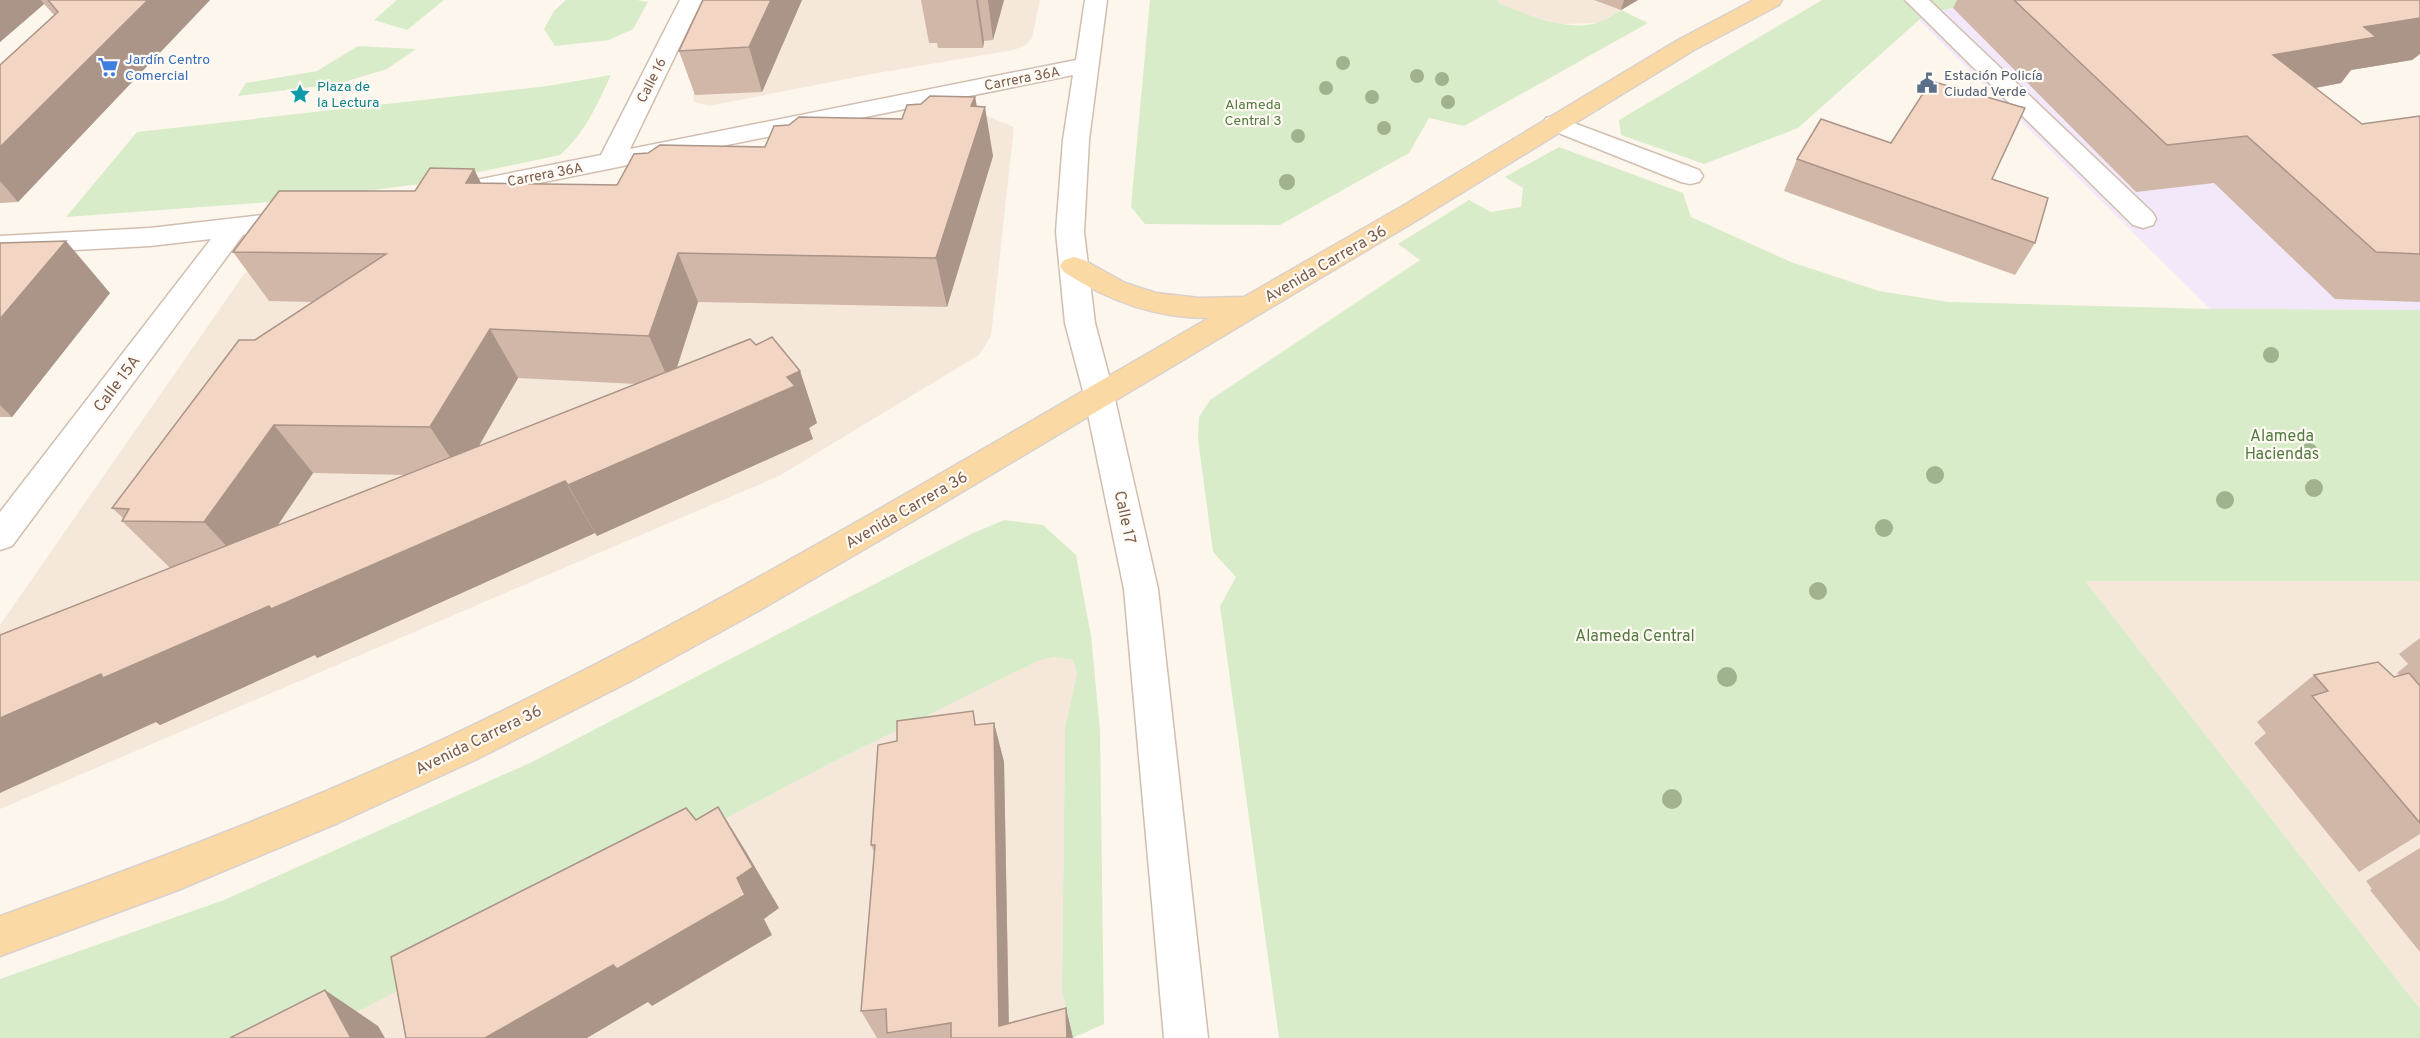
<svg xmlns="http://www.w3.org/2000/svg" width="2420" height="1038" font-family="Overpass,sans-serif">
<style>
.residential{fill:#f5e8da}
.education{fill:#f3e8fa}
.green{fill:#d8ecc9}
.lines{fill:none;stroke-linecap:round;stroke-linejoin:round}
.minor-casing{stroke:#d1beb0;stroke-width:3}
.major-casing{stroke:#dad1cd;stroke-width:3}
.minor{fill:#fff;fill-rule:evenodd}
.major{fill:#fbd9a5;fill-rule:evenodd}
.tree{fill:#a0b28e}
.wall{fill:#d1b7a8;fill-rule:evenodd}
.shaded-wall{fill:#aa9588}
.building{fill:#f3d5c3;stroke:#aa9588;stroke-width:1.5}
.labels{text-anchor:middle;stroke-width:4.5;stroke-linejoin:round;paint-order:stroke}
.far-shop-label{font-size:14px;fill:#366cbe;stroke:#fffaf3;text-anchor:start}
.far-service-label{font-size:14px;fill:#4e5e75;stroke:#fffaf3;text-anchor:start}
.far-street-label{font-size:14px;fill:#7a5c4d;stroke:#fffaf3}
.far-culture-label{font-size:14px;fill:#0d838f;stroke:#fffaf3;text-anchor:start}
.far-park-label{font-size:14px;fill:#537a41;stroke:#fffaf3}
.street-label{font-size:16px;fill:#7a5c4d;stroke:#fffaf3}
.park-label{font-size:16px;fill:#537a41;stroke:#fffaf3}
</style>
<rect width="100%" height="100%" fill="#fdf6ec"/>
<g class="residential">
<path d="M 733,0 L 1040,0 L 1032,38 L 1026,45 L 1014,50 L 877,73 L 709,106 L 694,102 L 693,95 Z"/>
<path d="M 1497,0 L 1638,0 L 1599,23 L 1562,24 L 1526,15 L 1499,3 Z"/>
<path d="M 984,115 L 1014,127 L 991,336 L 979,355 L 779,476 L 0,809 L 0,625 L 244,274 L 280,249 Z"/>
<path d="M 2084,580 L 2420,581 L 2420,1009 Z"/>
<path d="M 1053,657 L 1073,660 L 1077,674 L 1065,728 L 1062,989 L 1073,1038 L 308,1038 L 833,762 L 1038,661 Z"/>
</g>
<path class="education" d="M 2034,2 L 2420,224 L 2420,310 L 2210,309 L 1919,20 L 1931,13 L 1953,8 Z"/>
<g class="green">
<path d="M 397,0 L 444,0 L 407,30 L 374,20 Z"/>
<path d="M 566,0 L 637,0 L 648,2 L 633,29 L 609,40 L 555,46 L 544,29 L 554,11 Z"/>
<path d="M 1150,0 L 1497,0 L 1499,3 C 1526,15 1571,33 1600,22 C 1607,19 1614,14 1621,10 L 1648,23 L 1464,126 L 1429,118 L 1409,153 L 1280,225 L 1145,224 L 1131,207 Z"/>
<path d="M 1822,0 L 2032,0 C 1996,4 1951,2 1919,20 L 1798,128 L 1704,164 L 1621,135 L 1619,120 Z"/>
<path d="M 358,46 L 416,49 L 387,69 L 337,84 L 238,96 L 246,83 L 317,71 Z"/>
<path d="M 611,75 C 597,105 585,133 560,155 L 428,183 L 297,200 L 66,217 L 137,132 L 547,86 Z"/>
<path d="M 1559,147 L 1683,193 L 1691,217 L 1791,262 L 1879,291 L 1948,302 L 2210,309 L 2420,310 L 2420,581 L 2085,581 L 2420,1009 L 2420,1038 L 1279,1038 L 1220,606 L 1236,577 L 1213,552 L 1198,439 L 1199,417 L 1210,400 L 1420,260 L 1398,244 L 1469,200 L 1491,212 L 1521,207 L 1523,188 L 1505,177 Z"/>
<path d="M 1004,520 L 1043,525 L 1076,555 L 1091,636 L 1100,731 L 1104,1024 L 1073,1038 L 1062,990 L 1065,728 L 1077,674 L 1073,660 L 1053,657 L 1038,661 L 833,762 L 308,1038 L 0,1038 L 0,979 L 224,900 L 532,762 L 971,534 Z"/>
</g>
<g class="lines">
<g class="minor-casing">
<g id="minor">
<path d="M 680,0 L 702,0 L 630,149 L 1076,60 L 1085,0 L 1107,0 L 1089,140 L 1084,232 L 1095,323 L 1114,395 L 1158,589 L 1208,1038 L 1164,1038 L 1124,589 L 1084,395 L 1065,323 L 1056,232 L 1063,140 L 1073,75 L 455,200 L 446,198 L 442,192 L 446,186 L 601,155 Z"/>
<path d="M 1905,0 L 1929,0 L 2153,213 L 2156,219 L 2153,225 L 2143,228 L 2133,225 Z"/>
<path d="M 1555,116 L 1699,170 L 1703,176 L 1699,182 L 1690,184 L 1681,182 L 1546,128 L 1543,123 L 1546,118 Z"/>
<path d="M 298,211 L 308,214 L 311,220 L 308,226 L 243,235 L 12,546 L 0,550 L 0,512 L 211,239 L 150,246 L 0,254 L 0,236 L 150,228 Z"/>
</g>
</g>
<g class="major-casing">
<path id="major" d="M 1754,0 L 1782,0 L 1779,5 L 1694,50 L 1419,219 L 930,511 L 760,610 L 629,682 L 473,761 L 338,823 L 178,890 L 0,956 L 0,916 C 152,862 302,805 448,737 C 710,614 958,463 1209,318 C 1156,318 1108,301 1064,272 L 1060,266 L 1064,260 L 1074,257 L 1084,260 L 1125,283 L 1156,293 L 1199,298 L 1244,297 L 1401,207 L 1678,40 Z"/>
</g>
<use href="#minor" class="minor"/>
<use href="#major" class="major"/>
</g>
<g class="tree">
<circle cx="1343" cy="63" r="7"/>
<circle cx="1417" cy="76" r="7"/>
<circle cx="1442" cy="79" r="7"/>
<circle cx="1326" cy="88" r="7"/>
<circle cx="1372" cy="97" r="7"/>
<circle cx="1448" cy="102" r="7"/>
<circle cx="1384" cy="128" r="7"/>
<circle cx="1298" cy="136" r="7"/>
<circle cx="1287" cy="182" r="8"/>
<circle cx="2271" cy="355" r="8"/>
<circle cx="2309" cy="452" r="9"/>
<circle cx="1935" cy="475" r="9"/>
<circle cx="2314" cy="488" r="9"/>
<circle cx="2225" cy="500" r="9"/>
<circle cx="1884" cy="528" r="9"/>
<circle cx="1818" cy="591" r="9"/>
<circle cx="1727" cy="677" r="10"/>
<circle cx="1672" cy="799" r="10"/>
</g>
<g class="wall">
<path d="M 0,0 L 210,0 L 18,202 L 0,203 L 0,65 L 54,15 L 44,4 L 0,42 Z"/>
<path d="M 703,0 L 802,0 L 762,92 L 695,95 L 679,51 Z"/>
<path d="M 921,0 L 1004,0 L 993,40 L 984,41 L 983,48 L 938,48 L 937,43 L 929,43 Z"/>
<path d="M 1594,0 L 1638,0 L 1621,10 Z"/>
<path d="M 1957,0 L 2420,0 L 2420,54 L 2412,60 L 2351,70 L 2341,83 L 2315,88 L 2362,124 L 2420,116 L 2420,302 L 2335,299 L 2214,183 L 2136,192 L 1953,8 Z"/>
<path d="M 975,97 L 977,107 L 993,156 L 947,307 L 698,302 L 677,368 L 756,345 L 800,371 L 817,423 L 809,428 L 813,439 L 597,536 L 595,533 L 317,658 L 315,655 L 160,725 L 156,722 L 170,568 L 122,521 L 123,518 L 112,508 L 255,340 L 313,302 L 269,301 L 233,252 L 415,191 L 481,183 L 617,185 L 765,147 L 902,119 L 921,104 ZM 518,378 L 637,384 L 479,446 ZM 313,473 L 406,475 L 278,525 Z"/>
<path d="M 1797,159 L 1992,179 L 2035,243 L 2015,275 L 1784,191 Z"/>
<path d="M 0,243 L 110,293 L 12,417 L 0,417 Z"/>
<path d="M 2420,638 L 2420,834 L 2359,872 L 2254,743 L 2266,733 L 2257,722 L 2314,675 L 2394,677 L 2399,675 L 2397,673 L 2408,664 L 2399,654 Z"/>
<path d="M 973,711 L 976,725 L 994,723 L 1004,762 L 1009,1023 L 1066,1008 L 1073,1038 L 877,1038 L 861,1011 L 874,852 L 871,845 L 897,741 Z"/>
<path d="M 2420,848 L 2420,952 L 2370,890 L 2372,889 L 2366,881 Z"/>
</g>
<g class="shaded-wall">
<path d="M 0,0 L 41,0 L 44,4 L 0,42 Z"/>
<path d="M 148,0 L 210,0 L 18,202 L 0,181 L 0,147 Z"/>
<path d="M 771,0 L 802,0 L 762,92 L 749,47 Z"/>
<path d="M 976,0 L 978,0 L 984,41 L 983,48 Z"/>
<path d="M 988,0 L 1004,0 L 993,40 Z"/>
<path d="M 1624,0 L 1638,0 L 1621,10 Z"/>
<path d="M 2420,18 L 2420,54 L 2412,60 L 2351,70 L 2341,83 L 2241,102 L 2273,55 L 2364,27 Z"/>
<path d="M 975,97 L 980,124 L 985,107 L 993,156 L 947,307 L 936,258 L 971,106 Z"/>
<path d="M 474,169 L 499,219 L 466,183 Z"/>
<path d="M 66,241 L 110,293 L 12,417 L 0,405 L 0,319 Z"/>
<path d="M 678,253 L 698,302 L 671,385 L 649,336 Z"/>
<path d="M 490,329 L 518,378 L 462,475 L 430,427 Z"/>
<path d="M 800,371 L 817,423 L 809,428 L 813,439 L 597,536 L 568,485 Z"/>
<path d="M 274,425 L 313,473 L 248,569 L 204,522 Z"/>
<path d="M 565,481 L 595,533 L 317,658 L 315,655 L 160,725 L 156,722 L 0,793 L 0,718 L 101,674 L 269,606 Z"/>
<path d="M 994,723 L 1004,762 L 1009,1038 L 999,1026 Z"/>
<path d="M 718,807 L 745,850 L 779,908 L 764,919 L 772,935 L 652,1006 L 648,1002 L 587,1038 L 485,1038 L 737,878 Z"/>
<path d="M 325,990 L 378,1026 L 385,1038 L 351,1038 Z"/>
<path d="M 1066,1008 L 1073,1038 L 1067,1038 Z"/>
</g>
<g class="building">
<path d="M 48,0 L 148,0 L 0,147 L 0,65 L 58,12 Z"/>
<path d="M 703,0 L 771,0 L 749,47 L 679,51 Z"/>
<path d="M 2014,0 L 2420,0 L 2420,18 L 2364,27 L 2376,37 L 2273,55 L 2362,124 L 2420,116 L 2420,254 L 2376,252 L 2247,136 L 2167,145 Z"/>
<path d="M 1931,81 L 2025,108 L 1992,179 L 2048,198 L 2035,243 L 1797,159 L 1821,119 L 1891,143 Z"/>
<path d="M 930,96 L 975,97 L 971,106 L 985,107 L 936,258 L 678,253 L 649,336 L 490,329 L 430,427 L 274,425 L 204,522 L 122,521 L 129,509 L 112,508 L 239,340 L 255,340 L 386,254 L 233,252 L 279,191 L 415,191 L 430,168 L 474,169 L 466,183 L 617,185 L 634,154 L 648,153 L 660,145 L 765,147 L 774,126 L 789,125 L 799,117 L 902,119 L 907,105 L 921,104 Z"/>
<path d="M 66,241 L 0,319 L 0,243 Z"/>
<path d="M 772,337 L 800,371 L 787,377 L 795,386 L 568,485 L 565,481 L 271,609 L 269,606 L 103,678 L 101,674 L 0,718 L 0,635 L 750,339 L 756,345 Z"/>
<path d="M 2378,662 L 2394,677 L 2409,673 L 2420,686 L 2420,823 L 2312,696 L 2328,691 L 2314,675 Z"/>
<path d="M 973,711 L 975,725 L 994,723 L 999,1026 L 1066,1008 L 1067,1038 L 951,1038 L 951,1023 L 887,1033 L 886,1009 L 861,1011 L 875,845 L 871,845 L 878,745 L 897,741 L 897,721 Z"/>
<path d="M 718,807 L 753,867 L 737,878 L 745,895 L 617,969 L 613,965 L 485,1038 L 406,1038 L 391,957 L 686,808 L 696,820 Z"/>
<path d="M 325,990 L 351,1038 L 230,1038 Z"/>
</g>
<defs>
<g id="supermarket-bare" transform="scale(1.62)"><path d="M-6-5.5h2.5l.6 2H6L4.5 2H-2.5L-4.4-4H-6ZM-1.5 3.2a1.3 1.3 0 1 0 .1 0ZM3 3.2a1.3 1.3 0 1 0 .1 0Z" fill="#3f7fe0" stroke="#fffaf3" stroke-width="2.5" paint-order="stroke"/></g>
<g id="civic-bare" transform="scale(1.62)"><path d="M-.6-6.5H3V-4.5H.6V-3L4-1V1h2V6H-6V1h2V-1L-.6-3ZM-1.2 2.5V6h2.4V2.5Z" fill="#5c6f8a" stroke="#fffaf3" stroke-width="2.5" paint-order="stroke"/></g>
<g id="sight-bare" transform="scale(1.62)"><path d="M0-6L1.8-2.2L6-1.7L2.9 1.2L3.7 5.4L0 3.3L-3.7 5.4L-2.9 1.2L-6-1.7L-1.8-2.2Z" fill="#0f9aa8" stroke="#fffaf3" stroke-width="2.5" paint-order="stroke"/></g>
</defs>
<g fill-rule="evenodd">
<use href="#supermarket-bare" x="108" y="67"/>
<use href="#civic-bare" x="1927" y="83"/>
<use href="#sight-bare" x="300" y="94"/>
</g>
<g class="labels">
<g class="far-shop-label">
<text x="125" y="64">Jardín Centro<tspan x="125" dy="16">Comercial</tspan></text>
</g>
<g class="far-service-label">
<text x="1944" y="80">Estación Policía<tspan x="1944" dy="16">Ciudad Verde</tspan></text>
</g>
<g class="far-street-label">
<text transform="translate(1022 78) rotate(-11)" y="5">Carrera 36A</text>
<text transform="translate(651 80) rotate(-63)" y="5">Calle 16</text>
<text transform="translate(545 174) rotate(-11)" y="5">Carrera 36A</text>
</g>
<g class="far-culture-label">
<text x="317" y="91">Plaza de<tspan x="317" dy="16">la Lectura</tspan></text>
</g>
<g class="far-park-label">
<text x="1253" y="109">Alameda<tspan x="1253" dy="16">Central 3</tspan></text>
</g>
<g class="street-label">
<text transform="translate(1325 263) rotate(-30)" y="6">Avenida Carrera 36</text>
<text transform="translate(116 383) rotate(-53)" y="6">Calle 15A</text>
<text transform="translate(906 509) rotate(-30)" y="6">Avenida Carrera 36</text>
<text transform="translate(1126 517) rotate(78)" y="6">Calle 17</text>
<text transform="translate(478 739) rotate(-26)" y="6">Avenida Carrera 36</text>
</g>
<g class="park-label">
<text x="2282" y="441">Alameda<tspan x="2282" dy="18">Haciendas</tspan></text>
<text x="1635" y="641">Alameda Central</text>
</g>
</g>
</svg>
